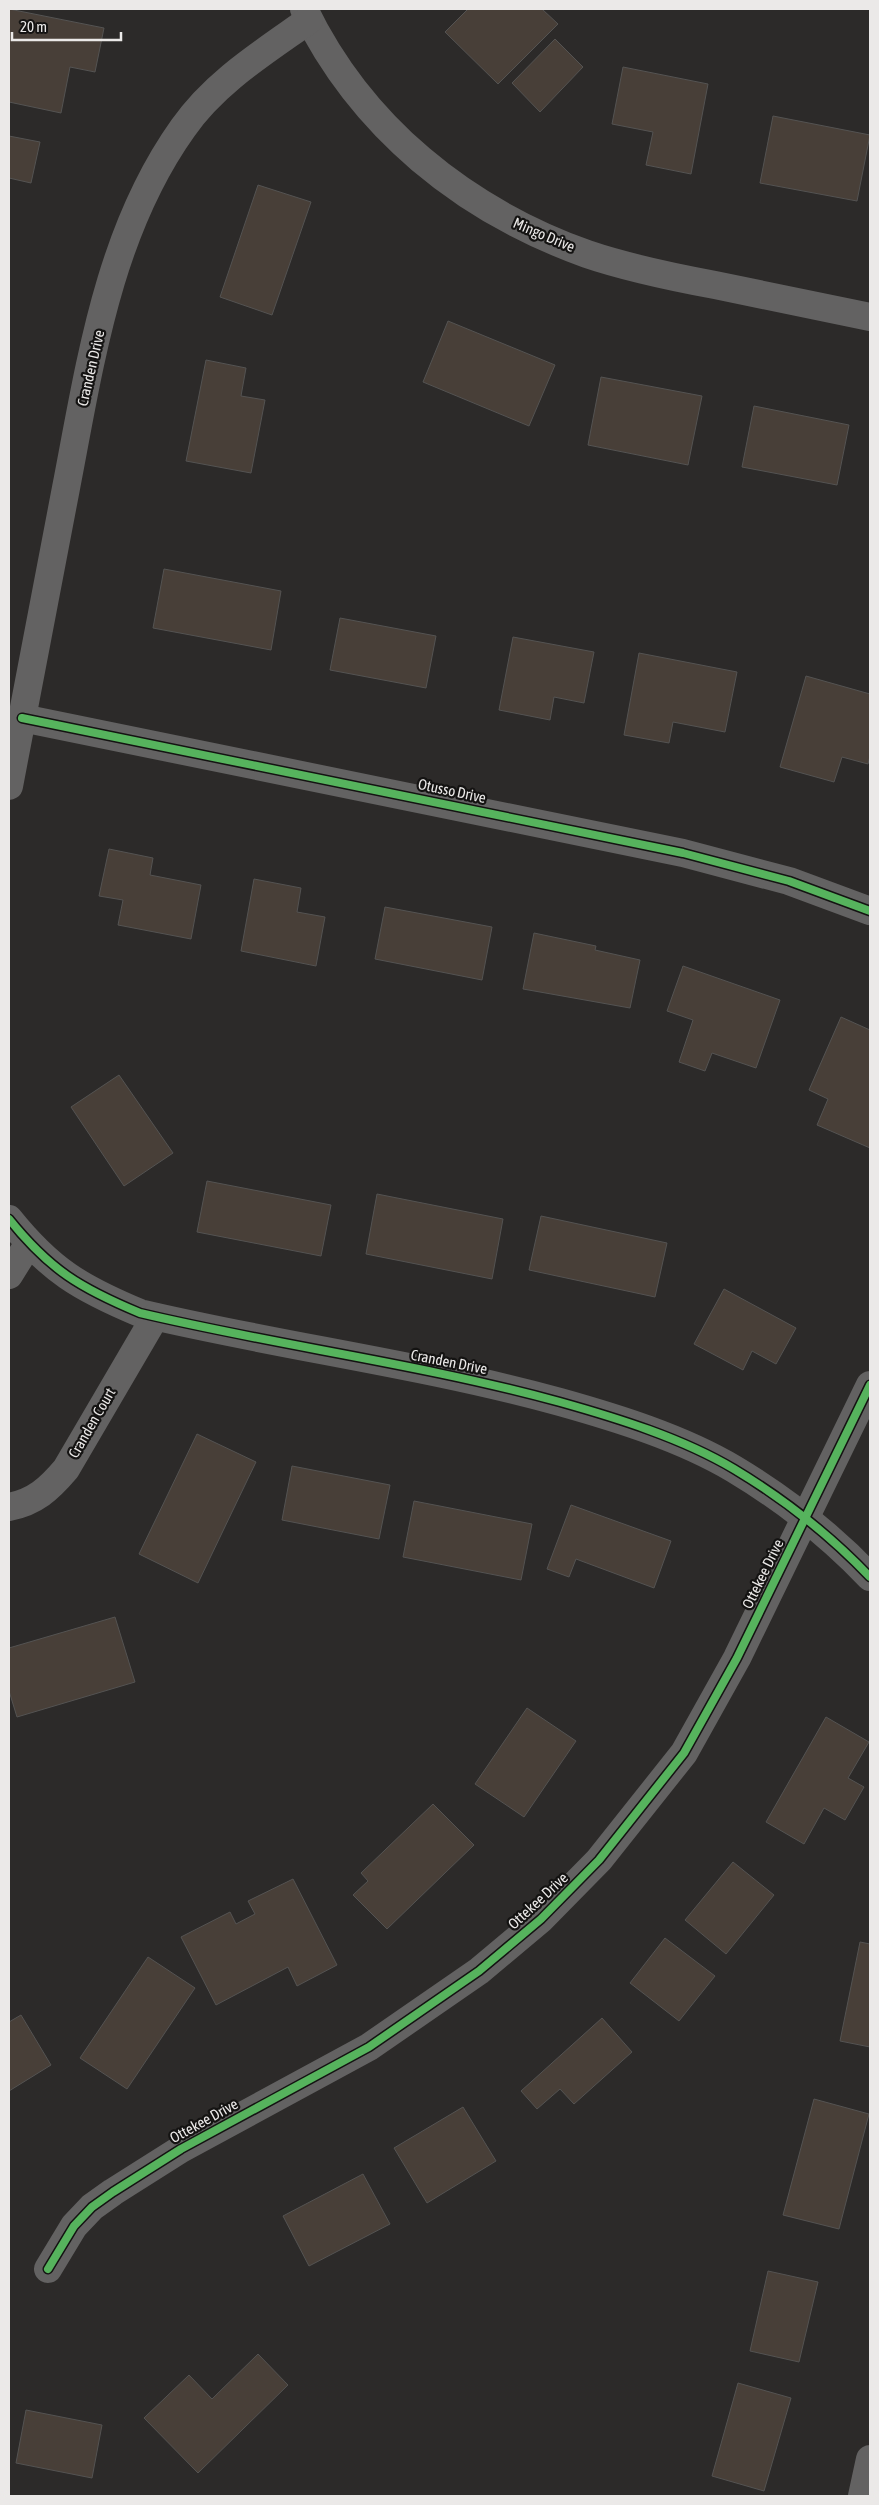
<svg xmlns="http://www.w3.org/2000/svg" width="879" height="2505" font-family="'Asap Condensed',sans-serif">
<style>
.building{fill:#483f38;stroke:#545352}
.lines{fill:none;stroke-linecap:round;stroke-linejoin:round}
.street{stroke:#636262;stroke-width:28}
.cycleway-casing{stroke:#141312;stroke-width:11}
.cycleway{stroke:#56b35d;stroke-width:8}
.labels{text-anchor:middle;stroke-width:4.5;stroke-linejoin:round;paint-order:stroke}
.street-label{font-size:15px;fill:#ebe9e8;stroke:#141312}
</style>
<rect width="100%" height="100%" fill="#2c2a29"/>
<g class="building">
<path d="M 9,9 L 104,28 L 95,72 L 70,67 L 61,113 L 9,102 Z"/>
<path d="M 468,9 L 542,9 L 558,24 L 498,84 L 445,32 Z"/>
<path d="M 555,39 L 583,67 L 540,112 L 512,83 Z"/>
<path d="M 623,67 L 708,84 L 691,174 L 646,165 L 653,132 L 612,124 Z"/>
<path d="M 773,116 L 870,135 L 857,201 L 760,183 Z"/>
<path d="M 9,136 L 40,142 L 31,183 L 9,178 Z"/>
<path d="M 258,185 L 311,202 L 272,315 L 220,297 Z"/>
<path d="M 448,321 L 555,365 L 529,426 L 423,382 Z"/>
<path d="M 206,360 L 246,368 L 241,396 L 265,400 L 251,473 L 186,461 Z"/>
<path d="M 601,377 L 702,396 L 688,465 L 588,445 Z"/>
<path d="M 754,406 L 849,425 L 837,485 L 742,467 Z"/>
<path d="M 164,569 L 281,591 L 271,650 L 153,628 Z"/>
<path d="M 340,618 L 436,636 L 426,688 L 330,670 Z"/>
<path d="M 513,637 L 594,652 L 584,703 L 554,697 L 550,720 L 499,710 Z"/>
<path d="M 639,653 L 737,672 L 725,732 L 673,722 L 669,743 L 624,735 Z"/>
<path d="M 806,676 L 870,694 L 870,756 L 868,764 L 842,757 L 834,782 L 780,767 Z"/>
<path d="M 109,849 L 153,858 L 150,875 L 201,885 L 191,939 L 118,925 L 123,900 L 99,896 Z"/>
<path d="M 254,879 L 301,888 L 297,912 L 325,917 L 316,966 L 241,951 Z"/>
<path d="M 385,907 L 492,927 L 482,980 L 375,959 Z"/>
<path d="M 534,933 L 596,946 L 595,950 L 640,960 L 630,1008 L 523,989 Z"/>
<path d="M 683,966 L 780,1000 L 756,1068 L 712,1053 L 705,1071 L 679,1062 L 693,1020 L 667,1011 Z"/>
<path d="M 841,1017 L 870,1030 L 870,1148 L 817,1125 L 828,1099 L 809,1090 Z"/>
<path d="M 119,1075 L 173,1153 L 124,1186 L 71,1107 Z"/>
<path d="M 207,1181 L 331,1205 L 321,1256 L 197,1232 Z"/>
<path d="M 377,1194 L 503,1219 L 492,1279 L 366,1254 Z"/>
<path d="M 541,1216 L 667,1243 L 655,1297 L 529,1270 Z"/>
<path d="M 724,1289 L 796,1328 L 776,1364 L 752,1351 L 743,1370 L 694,1344 Z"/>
<path d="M 197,1434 L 256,1462 L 198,1583 L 139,1554 Z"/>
<path d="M 292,1466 L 390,1485 L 379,1539 L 282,1520 Z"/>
<path d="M 414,1501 L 532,1524 L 521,1580 L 403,1557 Z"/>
<path d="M 571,1505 L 671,1541 L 654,1588 L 576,1559 L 569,1577 L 547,1569 Z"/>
<path d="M 115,1617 L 135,1682 L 17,1717 L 9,1691 L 9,1648 Z"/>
<path d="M 527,1708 L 576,1741 L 524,1817 L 475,1784 Z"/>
<path d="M 826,1717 L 869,1742 L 848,1778 L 864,1787 L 845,1820 L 824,1808 L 804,1844 L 766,1822 Z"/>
<path d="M 433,1804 L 474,1845 L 387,1929 L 353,1895 L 368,1881 L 361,1873 Z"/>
<path d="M 733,1862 L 774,1895 L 726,1954 L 685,1920 Z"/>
<path d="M 293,1879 L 337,1965 L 297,1986 L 288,1967 L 216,2005 L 181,1937 L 230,1912 L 236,1924 L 255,1914 L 248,1901 Z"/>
<path d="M 665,1938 L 715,1976 L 679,2021 L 630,1983 Z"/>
<path d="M 860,1942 L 870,1944 L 870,2047 L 840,2041 Z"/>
<path d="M 148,1957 L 195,1988 L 127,2089 L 80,2058 Z"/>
<path d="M 21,2015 L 51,2065 L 9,2091 L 9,2022 Z"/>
<path d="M 602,2018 L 632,2052 L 574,2104 L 560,2089 L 537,2109 L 521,2091 Z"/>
<path d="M 814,2099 L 869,2114 L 839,2229 L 783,2215 Z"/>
<path d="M 463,2107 L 496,2161 L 427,2203 L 394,2148 Z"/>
<path d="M 363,2174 L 390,2224 L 309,2266 L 283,2216 Z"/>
<path d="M 768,2271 L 818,2282 L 799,2362 L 750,2351 Z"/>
<path d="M 258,2354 L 288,2385 L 198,2473 L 144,2418 L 189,2375 L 212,2399 Z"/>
<path d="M 738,2383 L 791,2398 L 764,2491 L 712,2476 Z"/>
<path d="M 26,2410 L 102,2425 L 92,2478 L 16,2463 Z"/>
</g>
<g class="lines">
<g class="street">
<path d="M 304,9 C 361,127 464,210 587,254 C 628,268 672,277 715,285 C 767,296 819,306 870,317"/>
<path d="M 22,718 L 683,853 L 789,881 L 870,911"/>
<path d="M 9,786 C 28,687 47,587 66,488 C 90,364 108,233 183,128 C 215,82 264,52 309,20"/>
<path d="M 9,1219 C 50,1270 80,1288 140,1313 C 279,1346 422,1364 560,1402 C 617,1418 682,1438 734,1469 C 784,1499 829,1534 870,1577"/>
<path d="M 9,1275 L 29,1243"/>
<path d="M 9,1507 C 35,1502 49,1489 66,1469 L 155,1317"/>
<path d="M 48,2269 L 74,2226 L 92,2207 L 113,2192 L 181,2149 L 369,2047 L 479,1971 L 541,1919 L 599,1860 L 684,1753 L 737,1658 L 870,1385"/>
<path d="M 862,2496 L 870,2459"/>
</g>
<g class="cycleway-casing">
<g id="cycleway">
<path d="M 22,718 L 683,853 L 789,881 L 870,911"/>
<path d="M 9,1219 C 50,1270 80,1288 140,1313 C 279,1346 422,1364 560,1402 C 617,1418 682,1438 734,1469 C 784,1499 829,1534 870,1577"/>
<path d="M 48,2269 L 74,2226 L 92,2207 L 113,2192 L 181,2149 L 369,2047 L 479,1971 L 541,1919 L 599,1860 L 684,1753 L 737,1658 L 870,1385"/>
</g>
</g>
<use href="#cycleway" class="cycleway"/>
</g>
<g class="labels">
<g class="street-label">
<text transform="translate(544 235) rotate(23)" y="5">Mingo Drive</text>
<text transform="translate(91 368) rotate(-77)" y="5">Cranden Drive</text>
<text transform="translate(452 791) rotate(12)" y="5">Otusso Drive</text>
<text transform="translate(449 1362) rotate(11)" y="5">Cranden Drive</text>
<text transform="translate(92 1423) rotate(-60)" y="5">Cranden Court</text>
<text transform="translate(763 1574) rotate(-64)" y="5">Ottekee Drive</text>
<text transform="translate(538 1901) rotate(-43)" y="5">Ottekee Drive</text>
<text transform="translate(204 2121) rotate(-29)" y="5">Ottekee Drive</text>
</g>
</g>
<rect width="879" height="2505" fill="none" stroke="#ebe9e8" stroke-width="20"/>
<path d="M12 32v8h109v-8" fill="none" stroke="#ebe9e8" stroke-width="2.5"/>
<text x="20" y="32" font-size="15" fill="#ebe9e8" stroke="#141312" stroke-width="4" paint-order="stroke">20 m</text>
</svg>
